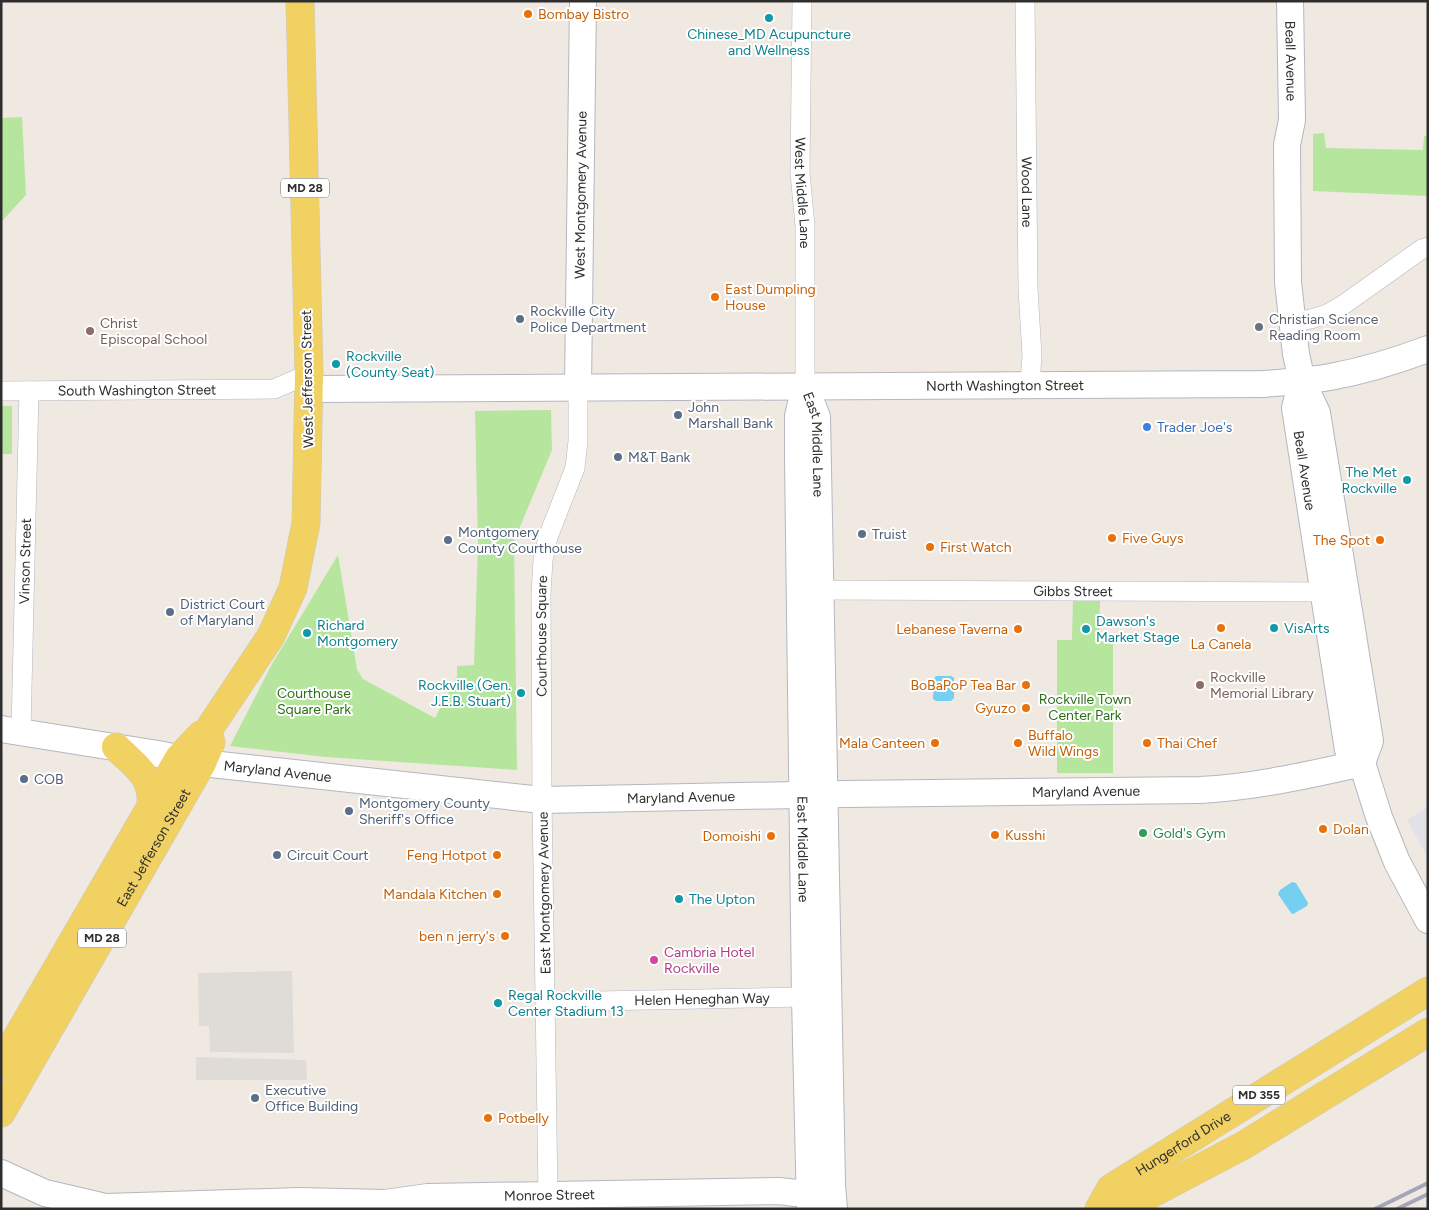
<svg xmlns="http://www.w3.org/2000/svg" width="1429" height="1210" font-family="Figtree,sans-serif">
<style>
.industrial{fill:#e3e1e8}
.green{fill:#b6e59e}
.plaza{fill:#dfdcd8}
.water{fill:#75cff0}
.lines{fill:none;stroke-linecap:round;stroke-linejoin:round}
.street-casing{stroke:#b4b7c1;stroke-width:20}
.secondary-casing{stroke:#b4b7c1;stroke-width:28}
.primary-casing{stroke:#c9c9c9;stroke-width:29}
.street{stroke:#fff;stroke-width:19}
.secondary{stroke:#fff;stroke-width:26}
.primary{stroke:#f2d163;stroke-width:28}
.rail{stroke:#a3a6b8;stroke-width:4}
.food-dot{fill:#e8710a;stroke:#fff;stroke-width:2}
.culture-dot{fill:#0f9aa8;stroke:#fff;stroke-width:2}
.service-dot{fill:#5c6f8a;stroke:#fff;stroke-width:2}
.worship-dot{fill:#6b7280;stroke:#fff;stroke-width:2}
.education-dot{fill:#8d6e63;stroke:#fff;stroke-width:2}
.shop-dot{fill:#3f7fe0;stroke:#fff;stroke-width:2}
.leisure-dot{fill:#2e9e5b;stroke:#fff;stroke-width:2}
.hotel-dot{fill:#d1479c;stroke:#fff;stroke-width:2}
.labels{text-anchor:middle;stroke-width:4;stroke-linejoin:round;paint-order:stroke}
.shield{fill:#fff;stroke:#6d6d6d;stroke-width:1}
.shield-label{font-size:12px;font-weight:bold;fill:#2e2e2e}
.food-label{font-size:14px;fill:#c56008;stroke:#fff;text-anchor:start}
.culture-label{font-size:14px;fill:#0d838f;stroke:#fff;text-anchor:start}
.street-label{font-size:14px;fill:#2e2e2e;stroke:#fff}
.service-label{font-size:14px;fill:#4e5e75;stroke:#fff;text-anchor:start}
.worship-label{font-size:14px;fill:#5b616d;stroke:#fff;text-anchor:start}
.education-label{font-size:14px;fill:#785e54;stroke:#fff;text-anchor:start}
.shop-label{font-size:14px;fill:#366cbe;stroke:#fff;text-anchor:start}
.park-label{font-size:14px;fill:#2c6e1b;stroke:#fff}
.leisure-label{font-size:14px;fill:#27864d;stroke:#fff;text-anchor:start}
.hotel-label{font-size:14px;fill:#b23c85;stroke:#fff;text-anchor:start}
</style>
<rect width="100%" height="100%" fill="#efe9e1"/>
<path class="industrial" d="M 1428,807 L 1428,858 L 1407,820 Z"/>
<g class="green">
<path d="M 22,117 L 26,195 L 1,222 L 1,118 Z"/>
<path d="M 1324,133 L 1326,148 L 1423,150 L 1424,136 L 1428,136 L 1428,196 L 1313,191 L 1313,134 Z"/>
<rect x="1" y="406" width="11" height="48"/>
<path d="M 551,410 L 552,450 L 514,541 L 517,770 L 326,757 L 230,746 L 272,664 L 338,555 L 357,669 L 363,679 L 435,718 L 457,676 L 457,666 L 474,665 L 478,545 L 475,411 Z"/>
<path d="M 1073,600 L 1100,600 L 1099,640 L 1113,640 L 1113,773 L 1057,773 L 1057,640 L 1072,640 Z"/>
</g>
<g class="plaza">
<path d="M 292,971 L 294,1053 L 210,1052 L 209,1026 L 199,1026 L 198,973 Z"/>
<path d="M 196,1057 L 306,1060 L 307,1080 L 196,1080 Z"/>
</g>
<g class="water">
<path d="M 936,676 L 951,676 L 954,678 L 954,698 L 951,701 L 936,701 L 933,699 L 934,679 Z"/>
<path d="M 1292,882 L 1296,883 L 1308,903 L 1307,906 L 1293,914 L 1291,913 L 1278,894 L 1280,890 Z"/>
</g>
<g class="lines">
<g class="street-casing">
<g id="street">
<path id="s1" d="M 802,1 L 800,173 L 805,226 L 805,386"/>
<path id="s2" d="M 1025,1 L 1028,289 L 1032,356 L 1030,384"/>
<path d="M 1293,322 L 1311,319 L 1327,314 L 1343,305 L 1422,249 L 1428,247"/>
<path id="s3" d="M 1,391 L 274,389 L 309,374"/>
<path id="s4" d="M 809,590 L 1324,592 L 1336,589"/>
<path id="s5" d="M 21,731 L 29,391"/>
<path id="s6" d="M 546,1002 L 805,997 L 817,995"/>
<path id="s7" d="M 548,1195 L 542,800 L 541,594 L 543,560 L 548,537 L 575,468 L 578,441 L 578,387"/>
</g>
</g>
<g class="secondary-casing">
<g id="secondary">
<path id="s8" d="M 1290,1 L 1292,120 L 1287,145 L 1288,282 L 1296,354 L 1302,381 L 1317,413 L 1370,741 L 1362,763"/>
<path id="s9" d="M 1302,381 L 1295,408 L 1348,750 L 1362,763 L 1379,817 L 1397,862 L 1428,920"/>
<path id="s10" d="M 805,386 L 817,417 L 832,1184 L 834,1209"/>
<path id="s11" d="M 805,386 L 798,416 L 798,459 L 805,997 L 810,1209"/>
<path id="s12" d="M 578,387 L 583,1"/>
<path id="s13" d="M 309,389 L 1264,384 C 1286,382 1308,381 1330,377 C 1363,371 1396,361 1428,349"/>
<path id="s14" d="M 1,729 L 158,754 L 202,763 L 542,800 L 845,794 L 1200,790 C 1255,787 1309,775 1362,763"/>
<path id="s15" d="M 1,1173 L 45,1193 L 105,1207 L 299,1201 L 385,1203 L 428,1197 L 779,1191 L 796,1193 L 832,1184"/>
</g>
</g>
<g class="primary-casing">
<g id="primary">
<path d="M 116,747 C 135,766 153,775 151,805"/>
<path d="M 1,1065 L 179,758 L 201,735 L 207,732 L 271,636 L 293,588 L 306,523 L 309,374 L 300,1"/>
<path id="s16" d="M 1,1113 L 202,763 L 211,742 L 207,732"/>
<path id="s17" d="M 1099,1209 L 1111,1188 L 1428,991"/>
<path d="M 1115,1209 L 1128,1206 L 1244,1145 L 1428,1032"/>
</g>
</g>
<use href="#street" class="street"/>
<use href="#secondary" class="secondary"/>
<use href="#primary" class="primary"/>
<g class="rail">
<path d="M 1375,1209 L 1428,1183"/>
<path d="M 1397,1209 L 1428,1194"/>
</g>
</g>
<g class="food-dot">
<circle cx="528" cy="14" r="5"/>
<circle cx="715" cy="297" r="5"/>
<circle cx="1112" cy="538" r="5"/>
<circle cx="1380" cy="540" r="5"/>
<circle cx="930" cy="547" r="5"/>
<circle cx="1221" cy="628" r="5"/>
<circle cx="1018" cy="629" r="5"/>
<circle cx="1026" cy="685" r="5"/>
<circle cx="1026" cy="708" r="5"/>
<circle cx="935" cy="743" r="5"/>
<circle cx="1018" cy="743" r="5"/>
<circle cx="1147" cy="743" r="5"/>
<circle cx="1323" cy="829" r="5"/>
<circle cx="995" cy="835" r="5"/>
<circle cx="771" cy="836" r="5"/>
<circle cx="497" cy="855" r="5"/>
<circle cx="497" cy="894" r="5"/>
<circle cx="505" cy="936" r="5"/>
<circle cx="488" cy="1118" r="5"/>
</g>
<g class="culture-dot">
<circle cx="769" cy="18" r="5"/>
<circle cx="336" cy="364" r="5"/>
<circle cx="1407" cy="480" r="5"/>
<circle cx="1274" cy="628" r="5"/>
<circle cx="1086" cy="629" r="5"/>
<circle cx="307" cy="633" r="5"/>
<circle cx="521" cy="693" r="5"/>
<circle cx="679" cy="899" r="5"/>
<circle cx="498" cy="1003" r="5"/>
</g>
<g class="service-dot">
<circle cx="520" cy="319" r="5"/>
<circle cx="678" cy="415" r="5"/>
<circle cx="618" cy="457" r="5"/>
<circle cx="862" cy="534" r="5"/>
<circle cx="448" cy="540" r="5"/>
<circle cx="170" cy="612" r="5"/>
<circle cx="24" cy="779" r="5"/>
<circle cx="349" cy="811" r="5"/>
<circle cx="277" cy="855" r="5"/>
<circle cx="255" cy="1098" r="5"/>
</g>
<circle class="worship-dot" cx="1259" cy="327" r="5"/>
<g class="education-dot">
<circle cx="90" cy="331" r="5"/>
<circle cx="1200" cy="685" r="5"/>
</g>
<circle class="shop-dot" cx="1147" cy="427" r="5"/>
<circle class="leisure-dot" cx="1143" cy="833" r="5"/>
<circle class="hotel-dot" cx="654" cy="960" r="5"/>
<g class="labels">
<g class="shield">
<rect x="281" y="178.5" width="48" height="19" rx="4"/>
<rect x="78" y="928.5" width="48" height="19" rx="4"/>
<rect x="1233" y="1085.5" width="52" height="19" rx="4"/>
</g>
<g class="shield-label">
<text x="305" y="192">MD 28</text>
<text x="102" y="942">MD 28</text>
<text x="1259" y="1099">MD 355</text>
</g>
<g class="food-label">
<text x="538" y="19">Bombay Bistro</text>
<text x="725" y="294">East Dumpling<tspan x="725" dy="16">House</tspan></text>
<text x="1122" y="543">Five Guys</text>
<text x="1370" y="545" text-anchor="end">The Spot</text>
<text x="940" y="552">First Watch</text>
<text x="1008" y="634" text-anchor="end">Lebanese Taverna</text>
<text x="1221" y="649" text-anchor="middle">La Canela</text>
<text x="1016" y="690" text-anchor="end">BoBaPoP Tea Bar</text>
<text x="1016" y="713" text-anchor="end">Gyuzo</text>
<text x="1028" y="740">Buffalo<tspan x="1028" dy="16">Wild Wings</tspan></text>
<text x="925" y="748" text-anchor="end">Mala Canteen</text>
<text x="1157" y="748">Thai Chef</text>
<text x="1333" y="834">Dolan</text>
<text x="1005" y="840">Kusshi</text>
<text x="761" y="841" text-anchor="end">Domoishi</text>
<text x="487" y="860" text-anchor="end">Feng Hotpot</text>
<text x="487" y="899" text-anchor="end">Mandala Kitchen</text>
<text x="495" y="941" text-anchor="end">ben n jerry's</text>
<text x="498" y="1123">Potbelly</text>
</g>
<g class="culture-label">
<text x="769" y="39" text-anchor="middle">Chinese_MD Acupuncture<tspan x="769" dy="16">and Wellness</tspan></text>
<text x="346" y="361">Rockville<tspan x="346" dy="16">(County Seat)</tspan></text>
<text x="1397" y="477" text-anchor="end">The Met<tspan x="1397" dy="16">Rockville</tspan></text>
<text x="1096" y="626">Dawson's<tspan x="1096" dy="16">Market Stage</tspan></text>
<text x="317" y="630">Richard<tspan x="317" dy="16">Montgomery</tspan></text>
<text x="1284" y="633">VisArts</text>
<text x="511" y="690" text-anchor="end">Rockville (Gen.<tspan x="511" dy="16">J.E.B. Stuart)</tspan></text>
<text x="689" y="904">The Upton</text>
<text x="508" y="1000">Regal Rockville<tspan x="508" dy="16">Center Stadium 13</tspan></text>
</g>
<g class="street-label">
<text dy="5" stroke="none"><textPath href="#s8" startOffset="60">Beall Avenue</textPath></text>
<text dy="5" stroke="none"><textPath href="#s1" startOffset="192">West Middle Lane</textPath></text>
<text dy="5" stroke="none"><textPath href="#s2" startOffset="191">Wood Lane</textPath></text>
<text dy="5" stroke="none"><textPath href="#s12" startOffset="192">West Montgomery Avenue</textPath></text>
<text transform="translate(307 379) rotate(-91)" y="5">West Jefferson Street</text>
<text dy="5" stroke="none"><textPath href="#s13" startOffset="696">North Washington Street</textPath></text>
<text dy="5" stroke="none"><textPath href="#s3" startOffset="136">South Washington Street</textPath></text>
<text dy="5" stroke="none"><textPath href="#s10" startOffset="60">East Middle Lane</textPath></text>
<text dy="5" stroke="none"><textPath href="#s9" startOffset="91">Beall Avenue</textPath></text>
<text dy="5" stroke="none"><textPath href="#s5" startOffset="170">Vinson Street</textPath></text>
<text dy="5" stroke="none"><textPath href="#s4" startOffset="264">Gibbs Street</textPath></text>
<text dy="5" stroke="none"><textPath href="#s7" startOffset="559">Courthouse Square</textPath></text>
<text dy="5" stroke="none"><textPath href="#s14" startOffset="280">Maryland Avenue</textPath></text>
<text dy="5" stroke="none"><textPath href="#s14" startOffset="1090">Maryland Avenue</textPath></text>
<text dy="5" stroke="none"><textPath href="#s14" startOffset="685">Maryland Avenue</textPath></text>
<text dy="5" stroke="none"><textPath href="#s16" startOffset="306">East Jefferson Street</textPath></text>
<text dy="5" stroke="none"><textPath href="#s11" startOffset="464">East Middle Lane</textPath></text>
<text transform="translate(544 893) rotate(-91)" y="5">East Montgomery Avenue</text>
<text dy="5" stroke="none"><textPath href="#s6" startOffset="156">Helen Heneghan Way</textPath></text>
<text dy="5" stroke="none"><textPath href="#s17" startOffset="109">Hungerford Drive</textPath></text>
<text dy="5" stroke="none"><textPath href="#s15" startOffset="555">Monroe Street</textPath></text>
</g>
<g class="service-label">
<text x="530" y="316">Rockville City<tspan x="530" dy="16">Police Department</tspan></text>
<text x="688" y="412">John<tspan x="688" dy="16">Marshall Bank</tspan></text>
<text x="628" y="462">M&amp;T Bank</text>
<text x="458" y="537">Montgomery<tspan x="458" dy="16">County Courthouse</tspan></text>
<text x="872" y="539">Truist</text>
<text x="180" y="609">District Court<tspan x="180" dy="16">of Maryland</tspan></text>
<text x="34" y="784">COB</text>
<text x="359" y="808">Montgomery County<tspan x="359" dy="16">Sheriff's Office</tspan></text>
<text x="287" y="860">Circuit Court</text>
<text x="265" y="1095">Executive<tspan x="265" dy="16">Office Building</tspan></text>
</g>
<g class="worship-label">
<text x="1269" y="324">Christian Science<tspan x="1269" dy="16">Reading Room</tspan></text>
</g>
<g class="education-label">
<text x="100" y="328">Christ<tspan x="100" dy="16">Episcopal School</tspan></text>
<text x="1210" y="682">Rockville<tspan x="1210" dy="16">Memorial Library</tspan></text>
</g>
<g class="shop-label">
<text x="1157" y="432">Trader Joe's</text>
</g>
<g class="park-label">
<text x="314" y="698">Courthouse<tspan x="314" dy="16">Square Park</tspan></text>
<text x="1085" y="704">Rockville Town<tspan x="1085" dy="16">Center Park</tspan></text>
</g>
<g class="leisure-label">
<text x="1153" y="838">Gold's Gym</text>
</g>
<g class="hotel-label">
<text x="664" y="957">Cambria Hotel<tspan x="664" dy="16">Rockville</tspan></text>
</g>
</g>
<rect width="1429" height="1210" fill="none" stroke="#2e2e2e" stroke-width="5"/>
</svg>
